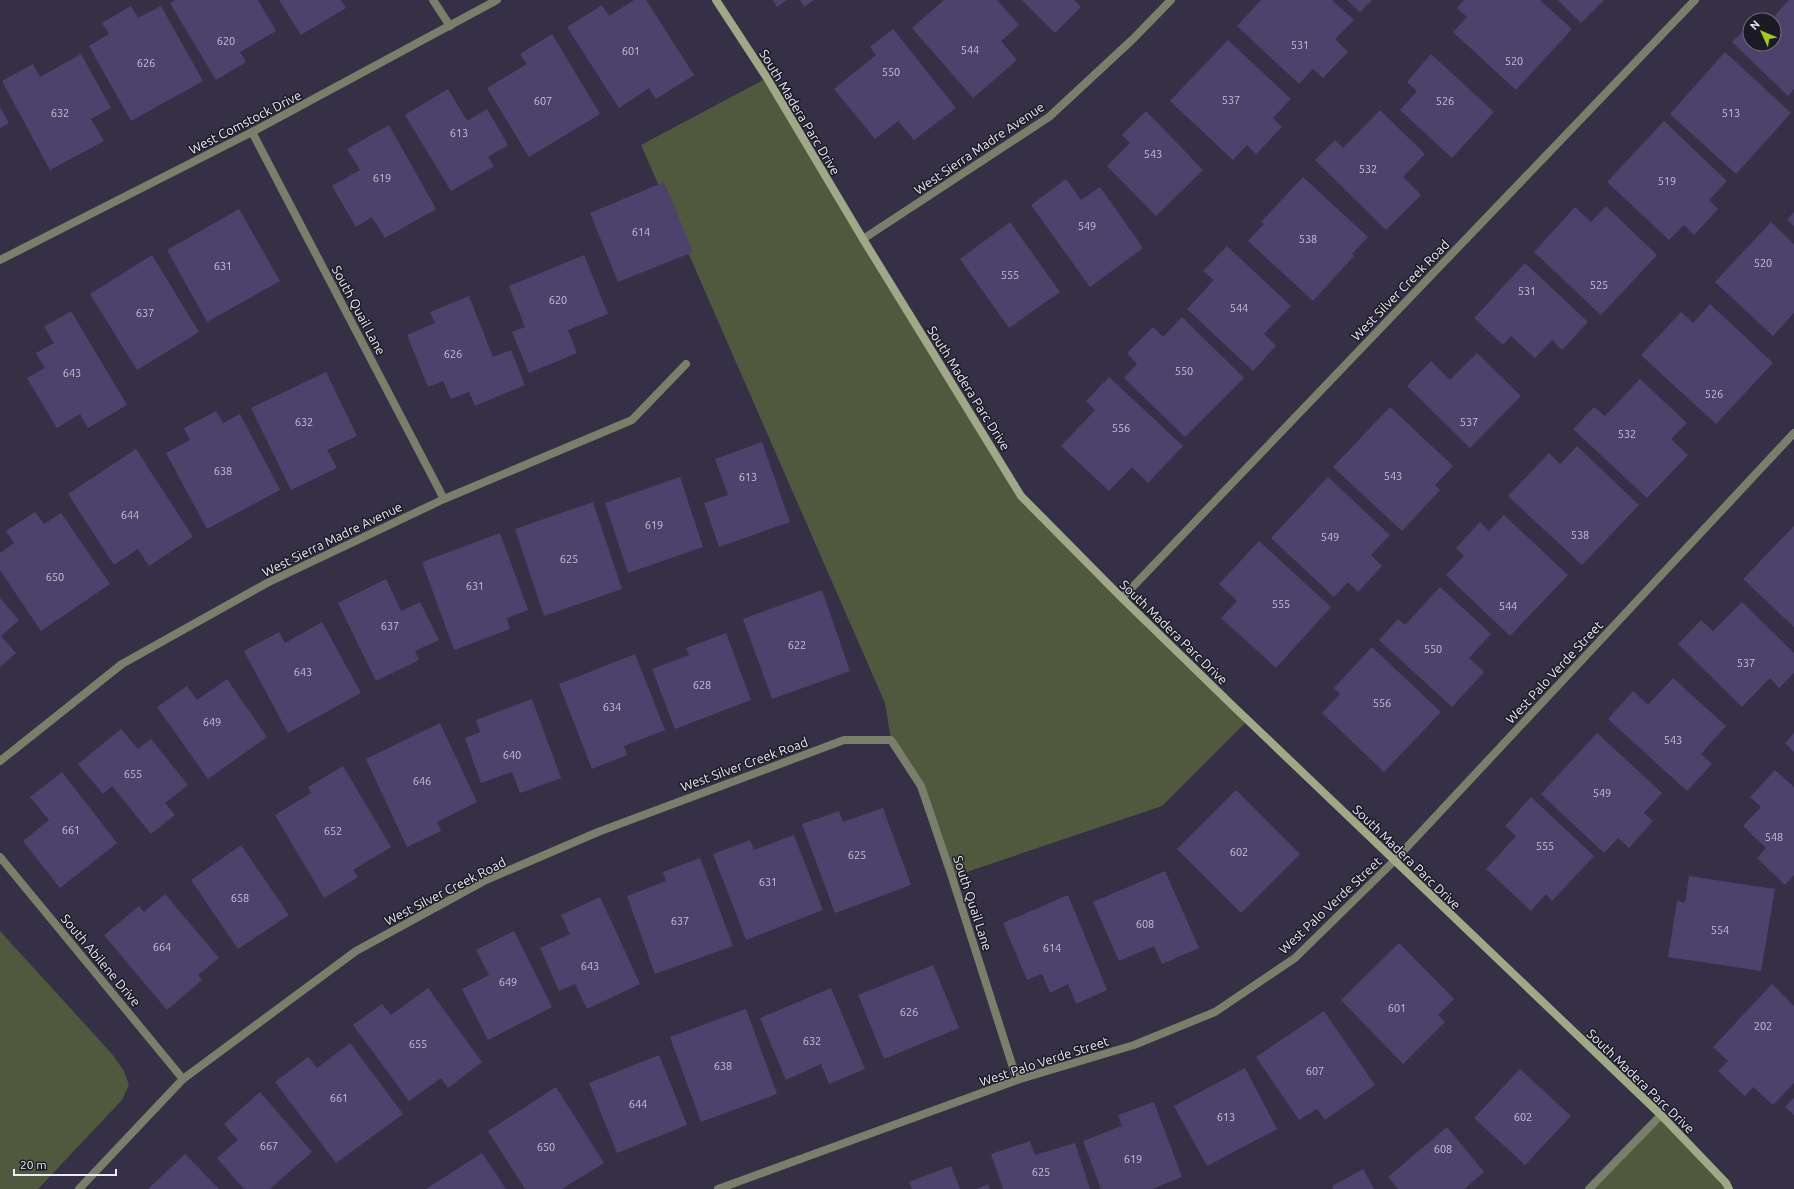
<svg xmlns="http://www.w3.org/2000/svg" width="1794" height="1189" font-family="Ubuntu,sans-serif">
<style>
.green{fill:#50583d}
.building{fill:#4d426c}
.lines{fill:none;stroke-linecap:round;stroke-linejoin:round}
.street{stroke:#797f6a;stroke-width:8}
.secondary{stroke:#9fa988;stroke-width:8}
.labels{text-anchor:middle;stroke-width:3;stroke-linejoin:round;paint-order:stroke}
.number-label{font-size:11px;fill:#c5c0d5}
.street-label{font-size:13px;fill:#edeaf8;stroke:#1c1a24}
</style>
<rect width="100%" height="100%" fill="#353045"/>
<g class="green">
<path d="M 767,78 L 1021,496 L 1248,720 L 1162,806 L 952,877 L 921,786 L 891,740 L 885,703 L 641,145 Z"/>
<path d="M 0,931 L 112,1054 L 124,1071 L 129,1085 L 122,1100 L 38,1189 L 0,1189 Z"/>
<path d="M 1661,1115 L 1729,1189 L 1589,1189 Z"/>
</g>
<g class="building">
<path d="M 175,0 L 258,0 L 276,31 L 240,52 L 246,62 L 216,80 L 170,3 Z"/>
<path d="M 279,0 L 341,0 L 346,8 L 301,35 Z"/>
<path d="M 634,0 L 646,0 L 694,75 L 656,99 L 649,88 L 619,108 L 567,27 L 602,5 L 609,16 Z"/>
<path d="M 773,0 L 787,0 L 777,7 Z"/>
<path d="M 800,0 L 814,0 L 804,7 Z"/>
<path d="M 944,0 L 997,0 L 1019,25 L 1001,41 L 1017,60 L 973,98 L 912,28 Z"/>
<path d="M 1022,0 L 1074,0 L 1081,7 L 1055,33 Z"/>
<path d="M 1261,0 L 1332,0 L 1354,20 L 1335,39 L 1348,52 L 1323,78 L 1313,69 L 1299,84 L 1237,26 Z"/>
<path d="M 1347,0 L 1372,0 L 1360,12 Z"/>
<path d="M 1464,0 L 1540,0 L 1572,29 L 1516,90 L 1453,32 L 1467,17 L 1457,8 Z"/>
<path d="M 1558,0 L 1604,0 L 1581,23 Z"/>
<path d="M 1789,0 L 1794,0 L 1794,89 L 1788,96 L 1732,42 L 1750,24 L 1750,44 L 1774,44 L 1774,20 L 1771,20 Z"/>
<path d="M 131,6 L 138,18 L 161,6 L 203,81 L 131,121 L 89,46 L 109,34 L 102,23 Z"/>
<path d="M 893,29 L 956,108 L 914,140 L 898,121 L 875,139 L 834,89 L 876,55 L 870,47 Z"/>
<path d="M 552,34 L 600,114 L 529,157 L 487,88 L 527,64 L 520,54 Z"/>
<path d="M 1228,40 L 1291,99 L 1273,118 L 1282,127 L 1256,154 L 1247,145 L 1233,160 L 1170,101 Z"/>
<path d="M 1725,52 L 1791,113 L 1736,174 L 1670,114 Z"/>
<path d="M 81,54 L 111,108 L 91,119 L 104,141 L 50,170 L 2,81 L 33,64 L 40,77 Z"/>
<path d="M 1431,54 L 1494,112 L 1452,158 L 1400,110 L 1417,91 L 1407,82 Z"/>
<path d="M 448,89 L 467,121 L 487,109 L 508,145 L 488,157 L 494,166 L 451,191 L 405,115 Z"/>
<path d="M 0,107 L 9,123 L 0,128 Z"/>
<path d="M 1380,110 L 1425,154 L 1403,177 L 1421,195 L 1386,230 L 1315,160 L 1335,140 L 1343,148 Z"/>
<path d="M 1146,111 L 1203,170 L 1156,216 L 1107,166 L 1130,143 L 1122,135 Z"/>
<path d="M 1664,121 L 1727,181 L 1709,200 L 1718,209 L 1694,235 L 1684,225 L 1669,240 L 1607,182 Z"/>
<path d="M 389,125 L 436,209 L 385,238 L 372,217 L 356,227 L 332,186 L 360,170 L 347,149 Z"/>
<path d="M 1303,177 L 1368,237 L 1352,254 L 1354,256 L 1313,301 L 1248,241 L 1264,224 L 1261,222 Z"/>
<path d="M 1066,179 L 1081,200 L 1100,187 L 1143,248 L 1090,287 L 1031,205 Z"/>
<path d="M 664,182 L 693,252 L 618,282 L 590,213 Z"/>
<path d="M 1606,206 L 1657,255 L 1601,315 L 1534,252 L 1575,207 L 1591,222 Z"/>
<path d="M 239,209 L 280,281 L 207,322 L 167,250 Z"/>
<path d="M 1794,212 L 1794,226 L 1787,220 Z"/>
<path d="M 1010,222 L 1060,292 L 1009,328 L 960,259 Z"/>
<path d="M 1771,222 L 1794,244 L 1794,313 L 1773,336 L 1715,282 Z"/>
<path d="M 1227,246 L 1291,306 L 1264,334 L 1276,346 L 1253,371 L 1187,309 L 1214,280 L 1203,271 Z"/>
<path d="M 152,255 L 199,332 L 137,370 L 90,294 Z"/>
<path d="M 584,255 L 608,314 L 568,330 L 577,353 L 529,373 L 512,332 L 525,327 L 509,286 Z"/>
<path d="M 1525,263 L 1588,322 L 1562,350 L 1552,340 L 1535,358 L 1511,336 L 1503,345 L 1474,318 Z"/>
<path d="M 469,296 L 493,357 L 511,350 L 525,385 L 475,406 L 469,392 L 451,399 L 443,381 L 428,387 L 407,335 L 435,323 L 430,312 Z"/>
<path d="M 1710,304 L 1773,363 L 1716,424 L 1641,355 L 1681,312 L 1693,323 Z"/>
<path d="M 71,311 L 127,405 L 88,428 L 80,414 L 57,428 L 27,378 L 45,368 L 36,353 L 54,343 L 44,327 Z"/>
<path d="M 1182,317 L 1244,378 L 1185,437 L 1124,378 L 1137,364 L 1127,353 L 1153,327 L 1163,337 Z"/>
<path d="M 1477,353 L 1521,396 L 1470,448 L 1407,386 L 1431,361 L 1450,380 Z"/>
<path d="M 326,372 L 357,436 L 327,450 L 337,468 L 291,490 L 251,408 Z"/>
<path d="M 1109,377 L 1183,446 L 1148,483 L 1132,467 L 1109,491 L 1061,446 L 1095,410 L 1086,401 Z"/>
<path d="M 1640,379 L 1687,423 L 1671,439 L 1688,455 L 1647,498 L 1573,429 L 1594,407 L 1605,416 Z"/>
<path d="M 1390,407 L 1453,466 L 1435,485 L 1440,490 L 1402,531 L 1333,467 Z"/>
<path d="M 216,411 L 223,423 L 240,414 L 280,490 L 207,529 L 166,453 L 190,440 L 184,428 Z"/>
<path d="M 762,442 L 790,522 L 719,547 L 704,503 L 728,495 L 715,459 Z"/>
<path d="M 1577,446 L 1639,505 L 1582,565 L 1508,496 L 1549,453 L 1560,464 Z"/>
<path d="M 136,449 L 193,537 L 149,566 L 138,549 L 114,565 L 68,494 Z"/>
<path d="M 680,477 L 703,547 L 628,573 L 605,503 Z"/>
<path d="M 1328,477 L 1390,535 L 1371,555 L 1382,566 L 1358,592 L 1348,582 L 1334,597 L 1271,538 Z"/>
<path d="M 593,502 L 622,589 L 544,616 L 515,529 Z"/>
<path d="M 35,512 L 44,524 L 61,513 L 110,584 L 41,631 L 0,570 L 0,553 L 14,543 L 6,531 Z"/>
<path d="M 1504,515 L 1568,575 L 1510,636 L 1446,575 L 1464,556 L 1456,548 L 1480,522 L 1489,531 Z"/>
<path d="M 1794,526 L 1794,627 L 1743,579 Z"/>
<path d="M 500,533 L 528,610 L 507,618 L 510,629 L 454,650 L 422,562 Z"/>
<path d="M 1259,541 L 1331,607 L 1276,668 L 1221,618 L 1237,601 L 1219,584 Z"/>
<path d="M 386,579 L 401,611 L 420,602 L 439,640 L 415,651 L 419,660 L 376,681 L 338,603 Z"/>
<path d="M 1440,587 L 1491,634 L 1469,658 L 1484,672 L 1452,707 L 1379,640 L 1398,619 L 1405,625 Z"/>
<path d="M 822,590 L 850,671 L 772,699 L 743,619 Z"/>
<path d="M 0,598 L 19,620 L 1,636 L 16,653 L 0,667 Z"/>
<path d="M 1742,602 L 1794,653 L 1794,673 L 1779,688 L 1770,678 L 1742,707 L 1678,644 L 1701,620 L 1713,631 Z"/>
<path d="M 322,622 L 361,693 L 288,733 L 244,651 L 279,632 L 285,643 Z"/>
<path d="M 726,633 L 751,700 L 675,729 L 652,669 L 689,655 L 686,648 Z"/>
<path d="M 1372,647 L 1441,712 L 1384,772 L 1322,713 L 1340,694 L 1334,688 Z"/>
<path d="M 635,654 L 665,730 L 624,746 L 627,755 L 592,769 L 559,684 Z"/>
<path d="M 1673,678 L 1726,726 L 1701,754 L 1712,764 L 1687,791 L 1608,719 L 1633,691 L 1648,705 Z"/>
<path d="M 227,679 L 267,737 L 208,779 L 157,707 L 187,686 L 197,700 Z"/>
<path d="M 532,699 L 561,778 L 520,793 L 512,772 L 481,783 L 465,738 L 480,732 L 476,720 Z"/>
<path d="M 440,723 L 477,802 L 437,822 L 441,831 L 407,847 L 366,759 Z"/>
<path d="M 121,729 L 138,749 L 151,739 L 188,785 L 165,803 L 175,815 L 151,834 L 112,786 L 103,794 L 78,764 Z"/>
<path d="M 1597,733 L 1662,793 L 1644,813 L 1653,821 L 1629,848 L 1618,838 L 1604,853 L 1541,794 Z"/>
<path d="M 1794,733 L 1794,752 L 1785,743 Z"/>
<path d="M 343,766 L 391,847 L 353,870 L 358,877 L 324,898 L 275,815 L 311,793 L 308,787 Z"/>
<path d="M 1775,770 L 1794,787 L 1794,875 L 1785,885 L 1757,858 L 1766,848 L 1743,826 L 1761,807 L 1750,797 Z"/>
<path d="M 62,772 L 117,843 L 60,888 L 23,841 L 49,820 L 30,797 Z"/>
<path d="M 1236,790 L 1300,854 L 1241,913 L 1177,849 Z"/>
<path d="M 1531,797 L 1594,856 L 1552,901 L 1546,894 L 1531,911 L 1486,869 L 1516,836 L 1505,826 Z"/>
<path d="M 883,808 L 911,885 L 835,913 L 802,824 L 839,811 L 843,822 Z"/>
<path d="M 794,835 L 823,910 L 746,940 L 713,854 L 750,840 L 754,850 Z"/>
<path d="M 241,845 L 289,915 L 238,949 L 191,880 Z"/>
<path d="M 700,858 L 733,946 L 655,974 L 627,896 L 666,881 L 663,872 Z"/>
<path d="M 1165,871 L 1199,948 L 1162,964 L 1154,946 L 1119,961 L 1093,902 Z"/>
<path d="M 1689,876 L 1775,889 L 1761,971 L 1668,957 L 1677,901 L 1685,903 Z"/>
<path d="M 165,894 L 219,958 L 198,975 L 202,980 L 167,1010 L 104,935 L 139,906 L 144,912 Z"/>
<path d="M 1068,895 L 1107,990 L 1076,1004 L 1068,984 L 1050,993 L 1042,974 L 1027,980 L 1003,923 Z"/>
<path d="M 600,897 L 640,984 L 587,1009 L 575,984 L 559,991 L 540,948 L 570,934 L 561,915 Z"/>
<path d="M 514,931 L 552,1007 L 488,1040 L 462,989 L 489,975 L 476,950 Z"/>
<path d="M 1399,943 L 1454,999 L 1438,1015 L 1445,1022 L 1403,1064 L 1341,1000 Z"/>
<path d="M 933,965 L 959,1028 L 884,1059 L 858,995 Z"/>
<path d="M 1772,984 L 1794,1006 L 1794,1083 L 1773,1105 L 1753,1087 L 1745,1096 L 1718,1071 L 1728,1061 L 1713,1047 Z"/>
<path d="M 428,988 L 482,1062 L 448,1088 L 441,1078 L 409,1101 L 353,1025 L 382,1004 L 391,1015 Z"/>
<path d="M 831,988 L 865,1069 L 829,1084 L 821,1064 L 786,1080 L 760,1018 Z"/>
<path d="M 746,1009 L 777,1094 L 701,1122 L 670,1037 Z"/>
<path d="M 1324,1011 L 1375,1085 L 1325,1120 L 1317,1109 L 1299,1120 L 1256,1057 Z"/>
<path d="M 350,1043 L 403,1114 L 336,1163 L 275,1082 L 308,1057 L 317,1068 Z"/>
<path d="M 659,1055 L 687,1125 L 617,1153 L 589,1083 Z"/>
<path d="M 1245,1068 L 1277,1129 L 1207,1166 L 1174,1106 Z"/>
<path d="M 1520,1069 L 1571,1116 L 1525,1165 L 1474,1118 Z"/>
<path d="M 556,1087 L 604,1163 L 562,1189 L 525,1189 L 488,1131 Z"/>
<path d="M 260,1092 L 312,1152 L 270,1189 L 244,1189 L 217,1158 L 238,1140 L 224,1124 Z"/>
<path d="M 1794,1098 L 1794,1115 L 1785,1107 Z"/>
<path d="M 1154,1102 L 1182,1177 L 1152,1189 L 1101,1189 L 1083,1141 L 1122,1126 L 1118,1115 Z"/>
<path d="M 1447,1127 L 1484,1172 L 1464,1189 L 1398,1189 L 1388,1177 Z"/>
<path d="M 1030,1141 L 1035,1155 L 1075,1143 L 1090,1189 L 1003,1189 L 991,1154 Z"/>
<path d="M 482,1153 L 506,1189 L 426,1189 Z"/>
<path d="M 185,1154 L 219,1189 L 148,1189 Z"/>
<path d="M 951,1166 L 960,1189 L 912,1189 L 909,1182 Z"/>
<path d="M 1363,1169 L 1374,1189 L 1333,1189 L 1332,1186 Z"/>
<path d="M 988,1184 L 990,1189 L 976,1189 Z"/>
</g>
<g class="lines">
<g class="street">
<path d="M 433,0 L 450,26"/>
<path d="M 252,132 L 444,499"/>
<path d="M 863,239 L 1049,117 L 1133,39 L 1171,0"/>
<path d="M 0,260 L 252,132 L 497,0"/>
<path d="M 1122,598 L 1695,0"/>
<path d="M 0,761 L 122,664 L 267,583 L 444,499 L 632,420 L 686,364"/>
<path d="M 0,857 L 183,1079"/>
<path d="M 79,1189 L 183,1079 L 356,951 L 486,880 L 598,832 L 844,740 L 891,740 L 921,786 L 952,877 L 1017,1080"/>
<path d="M 718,1189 L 1017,1080 L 1134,1045 L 1215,1012 L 1295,958 L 1394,861 L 1794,433"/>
<path d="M 1589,1189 L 1661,1115"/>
</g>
<path class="secondary" d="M 716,0 L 767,78 L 863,239 L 1021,496 L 1122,598 L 1234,707 L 1661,1115 L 1726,1183 L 1729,1189"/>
</g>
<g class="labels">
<g class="number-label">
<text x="226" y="45">620</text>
<text x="1300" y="49">531</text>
<text x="970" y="54">544</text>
<text x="631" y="55">601</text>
<text x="1514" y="65">520</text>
<text x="146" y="67">626</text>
<text x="891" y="76">550</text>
<text x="1231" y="104">537</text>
<text x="543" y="105">607</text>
<text x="1445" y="105">526</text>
<text x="60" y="117">632</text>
<text x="1731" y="117">513</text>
<text x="459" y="137">613</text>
<text x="1153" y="158">543</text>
<text x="1368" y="173">532</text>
<text x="382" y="182">619</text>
<text x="1667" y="185">519</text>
<text x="1087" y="230">549</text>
<text x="641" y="236">614</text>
<text x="1308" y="243">538</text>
<text x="1763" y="267">520</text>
<text x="223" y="270">631</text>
<text x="1010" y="279">555</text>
<text x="1599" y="289">525</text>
<text x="1527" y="295">531</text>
<text x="558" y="304">620</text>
<text x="1239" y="312">544</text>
<text x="145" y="317">637</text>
<text x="453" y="358">626</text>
<text x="1184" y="375">550</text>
<text x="72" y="377">643</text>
<text x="1714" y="398">526</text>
<text x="304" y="426">632</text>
<text x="1469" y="426">537</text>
<text x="1121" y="432">556</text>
<text x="1627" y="438">532</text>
<text x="223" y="475">638</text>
<text x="1393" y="480">543</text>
<text x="748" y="481">613</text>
<text x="130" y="519">644</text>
<text x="654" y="529">619</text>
<text x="1580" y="539">538</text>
<text x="1330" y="541">549</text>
<text x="569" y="563">625</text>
<text x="55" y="581">650</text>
<text x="475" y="590">631</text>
<text x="1281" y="608">555</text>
<text x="1508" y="610">544</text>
<text x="390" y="630">637</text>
<text x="797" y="649">622</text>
<text x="1433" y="653">550</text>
<text x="1746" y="667">537</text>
<text x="303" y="676">643</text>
<text x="702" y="689">628</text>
<text x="1382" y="707">556</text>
<text x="612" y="711">634</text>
<text x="212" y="726">649</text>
<text x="1673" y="744">543</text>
<text x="512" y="759">640</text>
<text x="133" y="778">655</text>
<text x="422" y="785">646</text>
<text x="1602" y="797">549</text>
<text x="71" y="834">661</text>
<text x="333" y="835">652</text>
<text x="1774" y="841">548</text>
<text x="1545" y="850">555</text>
<text x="1239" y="856">602</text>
<text x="857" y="859">625</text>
<text x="768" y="886">631</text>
<text x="240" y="902">658</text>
<text x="680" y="925">637</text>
<text x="1145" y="928">608</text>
<text x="1720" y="934">554</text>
<text x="162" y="951">664</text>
<text x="1052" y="952">614</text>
<text x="590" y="970">643</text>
<text x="508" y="986">649</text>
<text x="1397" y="1012">601</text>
<text x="909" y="1016">626</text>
<text x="1763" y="1030">202</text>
<text x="812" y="1045">632</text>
<text x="418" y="1048">655</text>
<text x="723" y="1070">638</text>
<text x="1315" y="1075">607</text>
<text x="339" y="1102">661</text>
<text x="638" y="1108">644</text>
<text x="1226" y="1121">613</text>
<text x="1523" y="1121">602</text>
<text x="269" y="1150">667</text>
<text x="546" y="1151">650</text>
<text x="1443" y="1153">608</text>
<text x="1133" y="1163">619</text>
<text x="1041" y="1176">625</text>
</g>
<g class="street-label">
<text transform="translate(800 112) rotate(59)" y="5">South Madera Parc Drive</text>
<text transform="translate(245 122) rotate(-27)" y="5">West Comstock Drive</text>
<text transform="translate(979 148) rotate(-34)" y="5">West Sierra Madre Avenue</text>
<text transform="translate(1400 290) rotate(-46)" y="5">West Silver Creek Road</text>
<text transform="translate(359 310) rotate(62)" y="5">South Quail Lane</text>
<text transform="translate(969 388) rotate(58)" y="5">South Madera Parc Drive</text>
<text transform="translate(332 539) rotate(-26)" y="5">West Sierra Madre Avenue</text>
<text transform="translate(1174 632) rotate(44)" y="5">South Madera Parc Drive</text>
<text transform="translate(1554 672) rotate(-47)" y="5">West Palo Verde Street</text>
<text transform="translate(744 764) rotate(-20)" y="5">West Silver Creek Road</text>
<text transform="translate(1407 857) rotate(44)" y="5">South Madera Parc Drive</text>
<text transform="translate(445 891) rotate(-27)" y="5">West Silver Creek Road</text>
<text transform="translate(973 903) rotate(72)" y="5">South Quail Lane</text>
<text transform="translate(1330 905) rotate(-43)" y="5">West Palo Verde Street</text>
<text transform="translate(101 960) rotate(50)" y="5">South Abilene Drive</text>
<text transform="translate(1044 1061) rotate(-18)" y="5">West Palo Verde Street</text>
<text transform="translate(1641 1081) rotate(44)" y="5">South Madera Parc Drive</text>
</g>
</g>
<g transform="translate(1762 32) rotate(314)"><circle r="19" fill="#1c1a24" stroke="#706d79"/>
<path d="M0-3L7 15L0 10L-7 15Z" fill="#a6c820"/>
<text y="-6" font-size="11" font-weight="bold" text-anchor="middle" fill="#edeaf8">N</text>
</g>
<path d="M14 1169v6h102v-6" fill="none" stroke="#edeaf8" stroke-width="2"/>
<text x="20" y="1169" font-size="12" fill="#edeaf8" stroke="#1c1a24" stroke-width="3" paint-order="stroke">20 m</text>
</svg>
